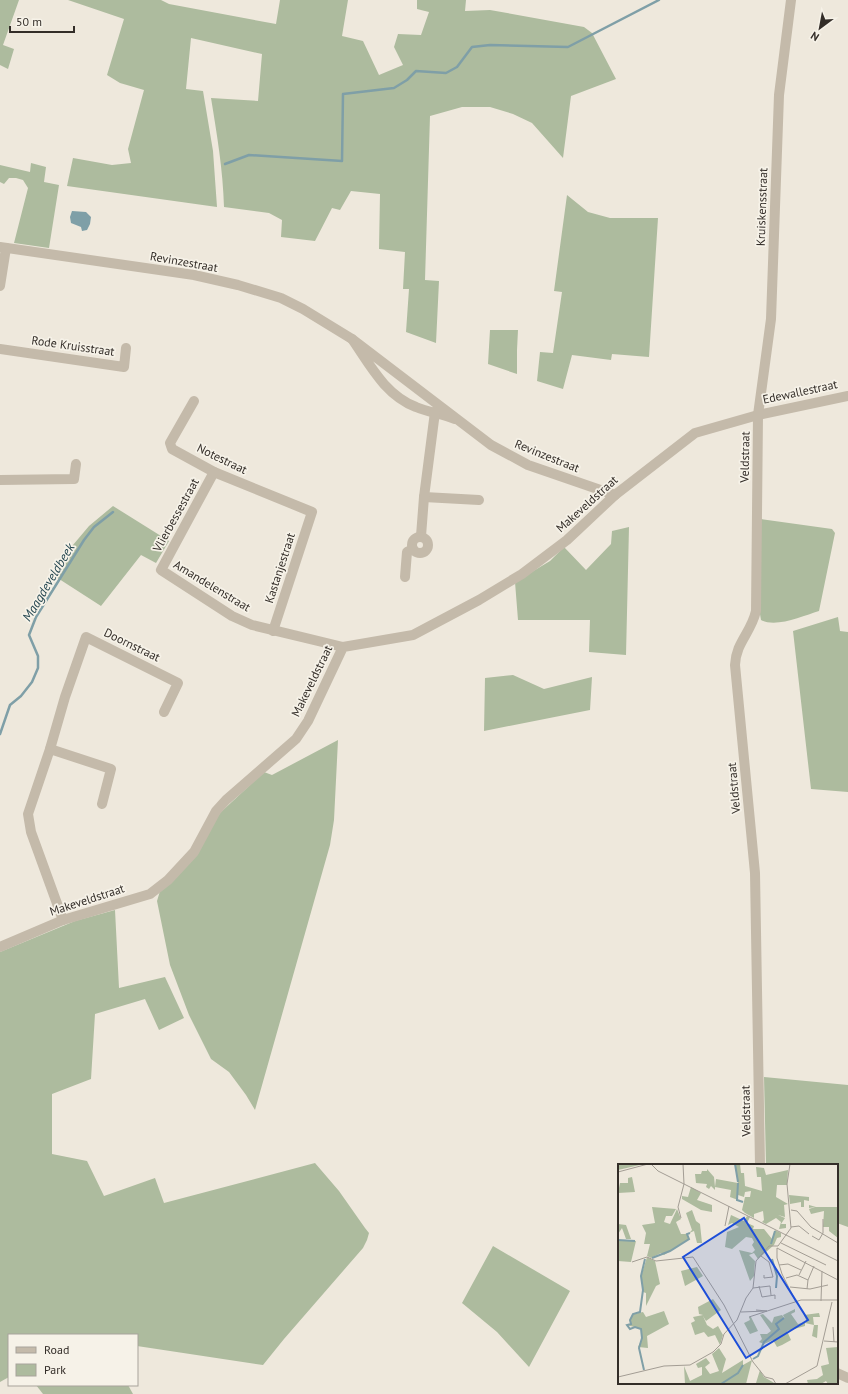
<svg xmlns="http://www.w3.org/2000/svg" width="848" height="1394" font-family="'PT Sans',sans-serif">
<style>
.green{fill:#adbb9e}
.water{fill:#7f9fa7}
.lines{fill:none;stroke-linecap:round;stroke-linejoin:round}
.stream{stroke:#7f9fa7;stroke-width:2.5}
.minor{stroke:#c4baaa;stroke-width:10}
.labels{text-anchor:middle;stroke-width:3.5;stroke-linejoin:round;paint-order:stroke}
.street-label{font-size:12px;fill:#332d28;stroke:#f6f2e8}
.water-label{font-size:13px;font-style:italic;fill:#23454f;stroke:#f6f2e8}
.inset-river{fill:none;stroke:#7f9fa7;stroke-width:2}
.inset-road{fill:none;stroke:#a39d94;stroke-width:1}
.view{fill:#1d4ed8;fill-opacity:0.15;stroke:#1d4ed8;stroke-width:2}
.inset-edge{fill:none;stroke:#332d28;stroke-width:2}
</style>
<rect width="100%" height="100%" fill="#eee8dc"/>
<g class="green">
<path d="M 0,0 L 19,0 L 3,45 L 14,49 L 8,69 L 0,65 Z"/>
<path d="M 68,0 L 161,0 L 169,4 L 276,24 L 280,0 L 348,0 L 342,36 L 363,41 L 379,75 L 403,65 L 394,47 L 398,34 L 421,35 L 429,12 L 417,9 L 417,0 L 466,0 L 465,11 L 490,10 L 584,27 L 592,33 L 616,79 L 571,96 L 563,158 L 532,123 L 513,114 L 490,107 L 462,107 L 430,116 L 425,280 L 439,281 L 436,343 L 406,332 L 409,289 L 403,289 L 405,252 L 379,249 L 380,194 L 351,191 L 340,210 L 332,208 L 315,241 L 281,237 L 282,220 L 269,213 L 224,207 C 223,170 217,135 211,98 L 258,101 L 262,54 L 191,38 L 186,89 L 203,91 L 213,151 L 217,207 L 67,186 L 73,158 L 112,165 L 131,163 L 128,149 L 144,90 L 120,83 L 107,75 L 124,19 Z"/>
<path d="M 31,163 L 46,167 L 44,182 L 59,185 L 49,248 L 14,243 L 28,188 L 23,180 L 16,178 L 9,178 L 4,184 L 0,182 L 0,165 L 30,172 Z"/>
<path d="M 567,195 L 588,212 L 610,218 L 658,218 L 649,357 L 612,354 L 611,360 L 572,355 L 563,389 L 537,381 L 540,352 L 553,353 L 562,292 L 554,291 Z"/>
<path d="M 490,330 L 518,330 L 517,350 L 517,374 L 488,364 Z"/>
<path d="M 113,506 L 169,541 L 156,563 L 141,555 L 101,606 L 56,577 L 73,545 L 89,526 Z"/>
<path d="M 761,519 L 832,529 L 835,533 L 819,611 C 803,616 776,628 761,620 L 760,614 Z"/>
<path d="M 629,527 L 626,655 L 589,652 L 590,620 L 518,620 L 515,582 L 550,561 L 564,547 L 586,570 L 611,544 L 612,531 Z"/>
<path d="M 838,617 L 840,631 L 848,632 L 848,792 L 811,789 L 793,631 Z"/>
<path d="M 513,675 L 544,689 L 592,677 L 590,710 L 484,731 L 485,678 Z"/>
<path d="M 338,740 L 334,820 L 330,845 L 255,1110 L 246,1095 L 229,1072 L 211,1059 L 189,1015 L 170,965 L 157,901 L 160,891 L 221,812 L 264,772 L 272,775 Z"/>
<path d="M 115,910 L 119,988 L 165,977 L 184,1018 L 159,1030 L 145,999 L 95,1014 L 91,1079 L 52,1094 L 52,1154 L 87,1161 L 104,1196 L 155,1178 L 164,1203 L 315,1163 L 339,1191 L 365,1228 L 369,1233 L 367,1240 L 363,1248 L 284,1339 L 263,1365 L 137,1346 L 137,1335 L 9,1335 L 9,1377 L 0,1382 L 0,952 L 75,921 Z"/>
<path d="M 764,1077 L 848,1085 L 848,1227 L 837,1223 L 837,1165 L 766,1165 Z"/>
<path d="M 493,1246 L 570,1291 L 529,1367 L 497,1332 L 462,1303 Z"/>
<path d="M 36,1385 L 128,1385 L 133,1394 L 43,1394 Z"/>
</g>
<path class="water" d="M 72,211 L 86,212 L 91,217 L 90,224 L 87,230 L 82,231 L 81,227 L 71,223 L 70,217 Z"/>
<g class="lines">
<g class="stream">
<path d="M 225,164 L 249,155 L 342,161 L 343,94 L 394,88 L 407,80 L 416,71 L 446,73 L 457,67 L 472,47 L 490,45 L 568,47 L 659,0"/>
<path d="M 0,734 L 10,705 L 21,696 L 32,682 L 38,668 L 38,656 L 29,635 L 36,617 L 84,540 L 94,527 L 113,512"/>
</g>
<g class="minor">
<path d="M 0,247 L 194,275 L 238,285 L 281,298 L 303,309 L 352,339"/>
<path d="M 0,286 L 6,248"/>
<path d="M 0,349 L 124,367 L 126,348"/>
<path d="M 194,401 L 170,443 L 172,449 L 214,472 L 312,512 L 273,631"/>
<path d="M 455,419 C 442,414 428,412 416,407 C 385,395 370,365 352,339 L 491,445 L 528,465 L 615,495"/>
<path d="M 214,472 L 161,570 L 232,616 L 252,625 L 343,647"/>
<path d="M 0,480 L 74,479 L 76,464"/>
<path d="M 424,497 L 479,500"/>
<path d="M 421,536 L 424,497 L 435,412"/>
<circle cx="420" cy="545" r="8"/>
<path d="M 405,577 L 407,552 L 413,549"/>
<path d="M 50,749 L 111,769 L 102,804"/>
<path d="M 63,920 L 31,832 L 28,814 L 50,749 L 65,697 L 86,637 L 178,683 L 164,712"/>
<path d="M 0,947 L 63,920 L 150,894 L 168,880 L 194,852 L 216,811 L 226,800 L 296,739 L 308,721 L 343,647 L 413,635 L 479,600 L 522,574 L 567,540 L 615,495 L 695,433 L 758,415 L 848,396"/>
<path d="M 760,1165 L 755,873 L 735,665 C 736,642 751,633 756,611 L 758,415 L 771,319 L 779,95 L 791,0"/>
<path d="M 837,1373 L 848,1378"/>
</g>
</g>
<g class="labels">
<g class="street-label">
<text transform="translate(762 207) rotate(-88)" y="4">Kruiskensstraat</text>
<text transform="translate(184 262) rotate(10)" y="4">Revinzestraat</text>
<text transform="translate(73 346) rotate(8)" y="4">Rode Kruisstraat</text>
<text transform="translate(800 392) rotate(-12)" y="4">Edewallestraat</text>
<text transform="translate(547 456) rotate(22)" y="4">Revinzestraat</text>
<text transform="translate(745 457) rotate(-89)" y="4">Veldstraat</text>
<text transform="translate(222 459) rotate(26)" y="4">Notestraat</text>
<text transform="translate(587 504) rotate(-42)" y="4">Makeveldstraat</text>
<text transform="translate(176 515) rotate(-61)" y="4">Vlierbessestraat</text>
<text transform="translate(280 568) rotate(-72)" y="4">Kastanjestraat</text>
<text transform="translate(212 586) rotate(31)" y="4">Amandelenstraat</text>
<text transform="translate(132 645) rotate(26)" y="4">Doornstraat</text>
<text transform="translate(312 681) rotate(-64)" y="4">Makeveldstraat</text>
<text transform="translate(734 788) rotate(-95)" y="4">Veldstraat</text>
<text transform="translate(87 900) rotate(-18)" y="4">Makeveldstraat</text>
<text transform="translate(746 1111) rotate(-91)" y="4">Veldstraat</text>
</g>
<g class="water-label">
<text transform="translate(48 582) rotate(-59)" y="5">Maagdeveldbeek</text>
</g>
</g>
<g transform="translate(618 1164)">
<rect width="220" height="220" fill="#eee8dc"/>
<path d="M 0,0 L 26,0 L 0,6 ZM 117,0 L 122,0 L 123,9 L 126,9 L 127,22 L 144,27 L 143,13 L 139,13 L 138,3 L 146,4 L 148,11 L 170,6 L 169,21 L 159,21 L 158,33 L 170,40 L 166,41 L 167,53 L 160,51 L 167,54 L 163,60 L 168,60 L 168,64 L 161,65 L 163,58 L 158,54 L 148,60 L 144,58 L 146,56 L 145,47 L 136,50 L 136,54 L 127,49 L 124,46 L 127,33 L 132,33 L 133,27 L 127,28 L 126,33 L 120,31 L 120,36 L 112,33 L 113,26 L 97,23 L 97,26 L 93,22 L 91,25 L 88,23 L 89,20 L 78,19 L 77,10 L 83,10 L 84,7 L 89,7 L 89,5 L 96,13 L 97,23 L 98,15 L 120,19 ZM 14,13 L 17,28 L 0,29 L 2,19 L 10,19 L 10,14 ZM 73,23 L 83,29 L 79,36 L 94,41 L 94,48 L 83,46 L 64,35 L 64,32 L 70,33 ZM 171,31 L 191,33 L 191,37 L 186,36 L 186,43 L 183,43 L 183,38 L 172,40 ZM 191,41 L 198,43 L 219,43 L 220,74 L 211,67 L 211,63 L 205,63 L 206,47 L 193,50 L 191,45 L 197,43 L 191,44 ZM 34,43 L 58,45 L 54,52 L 48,52 L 46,58 L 52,60 L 59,45 L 63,55 L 58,58 L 63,70 L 69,70 L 71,75 L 46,91 L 43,89 L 33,94 L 29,92 L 32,80 L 26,80 L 28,69 L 24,61 L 37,59 ZM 74,46 L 78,57 L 82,60 L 84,79 L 79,79 L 76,67 L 71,69 L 74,66 L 68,49 ZM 113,51 L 126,57 L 129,52 L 132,53 L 129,59 L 136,62 L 135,65 L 146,65 L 154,75 L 157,66 L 163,69 L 163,73 L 159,74 L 156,81 L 140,95 L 136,89 L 131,91 L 137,97 L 136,112 L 132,117 L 121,86 L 134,89 L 137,86 L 134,81 L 136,78 L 134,74 L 128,73 L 114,85 L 107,83 L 109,68 L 121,63 L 114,59 L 110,61 ZM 0,60 L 8,61 L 13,75 L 8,75 L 4,64 L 0,70 ZM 0,76 L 18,77 L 13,98 L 0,97 ZM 29,93 L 37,97 L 42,120 L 38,122 L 28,142 L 28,129 L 25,128 L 23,113 ZM 79,103 L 85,112 L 67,122 L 63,107 ZM 95,135 L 103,146 L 88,157 L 85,152 L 89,161 L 95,165 L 100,162 L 105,171 L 102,181 L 97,171 L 90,173 L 86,168 L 77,171 L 73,159 L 77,157 L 75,153 L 85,151 L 81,150 L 80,143 ZM 177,145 L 177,148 L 173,150 L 180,160 L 189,158 L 186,151 L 201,149 L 202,153 L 195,153 L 196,161 L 200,161 L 199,174 L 194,172 L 196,161 L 187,159 L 187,162 L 169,167 L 173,176 L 164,181 L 159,183 L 155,176 L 146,180 L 141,178 L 144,175 L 142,170 L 149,170 L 153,167 L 142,151 L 145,150 L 154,159 L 156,153 L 164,151 L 167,155 L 165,151 ZM 46,147 L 51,160 L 29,172 L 30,184 L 20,183 L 23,177 L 23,165 L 9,161 L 13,160 L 12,156 L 15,150 L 25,148 L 28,153 ZM 131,153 L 133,153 L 140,167 L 132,170 L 126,159 L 132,156 ZM 220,183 L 220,220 L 210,220 L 208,217 L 203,220 L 190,220 L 189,216 L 199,215 L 205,211 L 203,202 L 211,200 L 208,184 ZM 101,184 L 108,195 L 104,209 L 125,196 L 125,201 L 134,196 L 128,220 L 67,220 L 66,202 L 72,217 L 84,211 L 84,203 L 80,204 L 78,200 L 88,194 L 92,199 L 87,203 L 92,210 L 101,207 L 94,190 ZM 142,206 L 146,213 L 158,220 L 138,219 Z" fill="#adbb9e"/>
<path class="inset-river" d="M 117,0 L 120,18M 120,19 L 119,36 L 125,38M 0,76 L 17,77M 153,80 L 157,67M 34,94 L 52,87 L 71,75 L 69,70 L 72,69M 154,95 L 159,112 L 158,124M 135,195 L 140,192 L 146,178 L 161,165 L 158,160 L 166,154M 26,206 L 21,184 L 24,174 L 23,165 L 17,163 L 12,165 L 9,161 L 13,160 L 12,156 L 15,150 L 22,148 L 25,126 L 23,112 L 27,95M 103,220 L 120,209 L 125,201"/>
<path class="inset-road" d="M 33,0 L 40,7 L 220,97M 0,8 L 30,0M 173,46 L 179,47 L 193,63 L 220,79M 63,54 L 60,43 L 66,20 L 65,0M 107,62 L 111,42M 173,63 L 181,62 L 191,70M 194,72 L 201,76 L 205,69 L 205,55M 163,79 L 208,101M 160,82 L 173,64 L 169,20 L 172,0M 159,84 L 220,116M 159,84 L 159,94 L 164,110 L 178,138M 143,92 L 151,98 L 155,113 L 146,114 L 146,111M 14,98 L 29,93 L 38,97 L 75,93 L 106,141 L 135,198 L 147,213 L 155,215 L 158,220M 161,101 L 170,100 L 183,106M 181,111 L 188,97M 168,114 L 179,111 L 190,116M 141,122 L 144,133 L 157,131 L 157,135M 172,123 L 192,125 L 210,121M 135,124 L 152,122 L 153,131M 189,125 L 190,116 L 196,102M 203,137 L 204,107M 123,148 L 149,147 L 138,146M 131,153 L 183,136 L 220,136M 215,163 L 216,178M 206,177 L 220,178M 0,213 L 46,202 L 72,201 L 95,188 L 103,180 L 106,170 L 119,156 L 128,134 L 135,124 L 138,97 L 151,82 L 160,82M 167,220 L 199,202 L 214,138"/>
<path class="view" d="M 126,54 L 190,156 L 128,194 L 65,93 Z"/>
<rect width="220" height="220" class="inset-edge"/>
</g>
<rect x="8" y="1334" width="130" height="52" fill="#f6f2e8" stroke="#a8a39b"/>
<rect x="16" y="1347" width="20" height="6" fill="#c4baaa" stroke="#a8a39b"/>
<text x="44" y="1354" font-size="12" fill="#332d28">Road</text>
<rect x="16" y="1364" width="20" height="12" fill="#adbb9e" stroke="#a8a39b"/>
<text x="44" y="1374" font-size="12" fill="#332d28">Park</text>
<g transform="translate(820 28) rotate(212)" stroke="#f6f2e8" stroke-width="3" paint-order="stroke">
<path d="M0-3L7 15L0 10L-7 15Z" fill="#332d28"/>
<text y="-6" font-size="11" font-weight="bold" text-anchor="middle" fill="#332d28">N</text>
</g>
<path d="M10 26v6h64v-6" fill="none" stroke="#332d28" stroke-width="2"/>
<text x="16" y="26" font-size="12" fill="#332d28" stroke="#f6f2e8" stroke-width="3" paint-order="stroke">50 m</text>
</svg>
